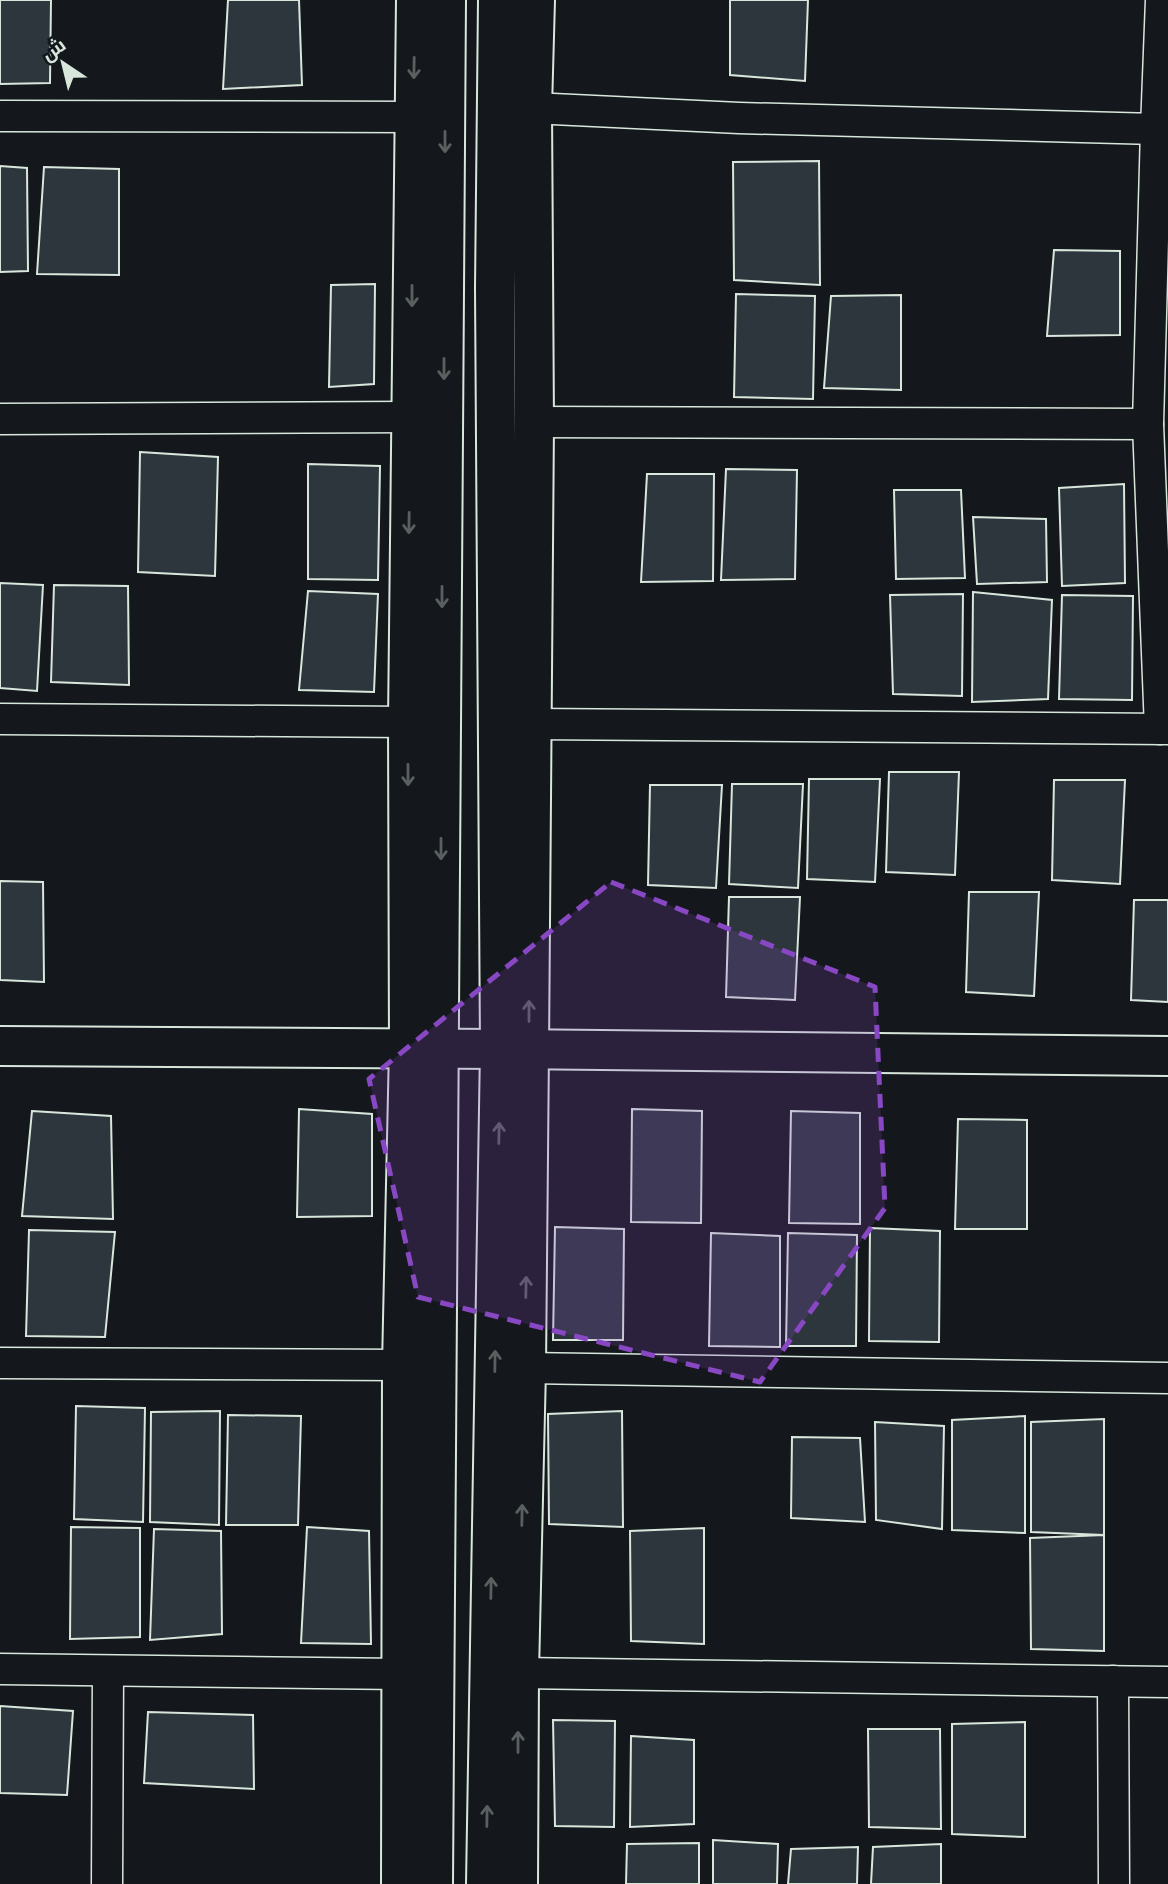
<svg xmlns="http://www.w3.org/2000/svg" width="1168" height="1884" font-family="Raleway,Cairo,sans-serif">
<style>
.building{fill:#2c363c;stroke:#d8e6dc;stroke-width:2}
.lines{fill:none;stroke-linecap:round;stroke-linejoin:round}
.minor-casing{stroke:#d8e6dc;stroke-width:33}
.major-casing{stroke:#d8e6dc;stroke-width:42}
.minor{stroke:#14181c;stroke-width:30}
.major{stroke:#14181c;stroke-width:38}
.oneway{stroke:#59605f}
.marked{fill:#8948c3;fill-opacity:0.2;stroke:#8948c3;stroke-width:5;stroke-dasharray:14 9;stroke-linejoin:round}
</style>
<rect width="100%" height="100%" fill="#14181c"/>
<g class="building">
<path d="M 0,0 L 51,0 L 50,83 L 0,84 Z"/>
<path d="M 228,0 L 299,0 L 302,85 L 223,89 Z"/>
<path d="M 730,0 L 808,0 L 805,81 L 730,75 Z"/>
<path d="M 819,161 L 820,285 L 734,280 L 733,162 Z"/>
<path d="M 0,166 L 27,168 L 28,271 L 0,272 Z"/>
<path d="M 44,167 L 119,169 L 119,275 L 37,274 Z"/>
<path d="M 1054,250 L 1120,251 L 1120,335 L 1047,336 Z"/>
<path d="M 375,284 L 374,384 L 329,387 L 331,285 Z"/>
<path d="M 736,294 L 815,296 L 813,399 L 734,397 Z"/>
<path d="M 901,295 L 901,390 L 824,388 L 831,296 Z"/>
<path d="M 140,452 L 218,457 L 215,576 L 138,572 Z"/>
<path d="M 308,464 L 380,466 L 378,580 L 308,579 Z"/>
<path d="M 726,469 L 797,470 L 795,579 L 721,580 Z"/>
<path d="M 647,474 L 714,474 L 713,581 L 641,582 Z"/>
<path d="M 1124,484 L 1125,583 L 1062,586 L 1059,488 Z"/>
<path d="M 894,490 L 961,490 L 965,578 L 896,579 Z"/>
<path d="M 973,517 L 1046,519 L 1047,582 L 977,584 Z"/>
<path d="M 0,583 L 43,585 L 37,691 L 0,688 Z"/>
<path d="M 54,585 L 128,586 L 129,685 L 51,682 Z"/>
<path d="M 308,591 L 378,594 L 374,692 L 299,690 Z"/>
<path d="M 973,592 L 1052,600 L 1048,699 L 972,702 Z"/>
<path d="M 963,594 L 962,696 L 893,694 L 890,595 Z"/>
<path d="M 1062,595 L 1133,596 L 1132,700 L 1059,699 Z"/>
<path d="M 889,772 L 959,772 L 955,875 L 886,872 Z"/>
<path d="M 809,779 L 880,779 L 875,882 L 807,879 Z"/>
<path d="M 1054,780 L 1125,780 L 1120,884 L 1052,880 Z"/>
<path d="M 732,784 L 803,784 L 798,888 L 729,884 Z"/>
<path d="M 650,785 L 722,785 L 716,888 L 648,885 Z"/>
<path d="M 0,881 L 43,882 L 44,982 L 0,980 Z"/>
<path d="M 969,892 L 1039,892 L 1034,996 L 966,992 Z"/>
<path d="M 729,897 L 800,897 L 795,1000 L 726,997 Z"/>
<path d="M 1134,900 L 1168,900 L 1168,1002 L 1131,1000 Z"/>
<path d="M 299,1109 L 372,1114 L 372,1216 L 297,1217 Z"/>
<path d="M 632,1109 L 702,1111 L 701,1223 L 631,1222 Z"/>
<path d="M 32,1111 L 111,1116 L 113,1219 L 22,1216 Z"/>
<path d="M 791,1111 L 860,1113 L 860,1224 L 789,1223 Z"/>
<path d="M 958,1119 L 1027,1120 L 1027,1229 L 955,1229 Z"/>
<path d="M 555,1227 L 624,1229 L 623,1340 L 553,1340 Z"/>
<path d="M 870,1228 L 940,1231 L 939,1342 L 869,1341 Z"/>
<path d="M 29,1230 L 115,1232 L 105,1337 L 26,1336 Z"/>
<path d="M 711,1233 L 780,1236 L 780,1347 L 709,1346 Z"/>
<path d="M 788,1233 L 857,1235 L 856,1346 L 786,1346 Z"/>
<path d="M 76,1406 L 145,1408 L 143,1522 L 74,1519 Z"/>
<path d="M 220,1411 L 219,1525 L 150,1522 L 151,1412 Z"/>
<path d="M 622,1411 L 623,1527 L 549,1524 L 548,1414 Z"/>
<path d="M 228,1415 L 301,1416 L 298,1525 L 226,1525 Z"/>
<path d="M 1025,1416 L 1025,1533 L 952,1530 L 952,1420 Z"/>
<path d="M 1104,1419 L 1104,1535 L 1031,1532 L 1031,1422 Z"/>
<path d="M 875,1422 L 944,1426 L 942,1529 L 876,1520 Z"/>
<path d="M 792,1437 L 860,1438 L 865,1522 L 791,1518 Z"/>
<path d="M 71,1527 L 140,1528 L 140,1637 L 70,1639 Z"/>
<path d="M 307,1527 L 369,1531 L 371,1644 L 301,1643 Z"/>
<path d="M 704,1528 L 704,1644 L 631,1641 L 630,1531 Z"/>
<path d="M 154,1529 L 221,1531 L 222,1634 L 150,1640 Z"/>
<path d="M 1104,1535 L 1104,1651 L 1031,1649 L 1030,1538 Z"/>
<path d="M 0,1706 L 73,1711 L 67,1795 L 0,1793 Z"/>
<path d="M 148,1712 L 253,1715 L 254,1789 L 144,1783 Z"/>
<path d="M 553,1720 L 615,1721 L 614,1827 L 555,1826 Z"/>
<path d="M 1025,1722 L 1025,1837 L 952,1834 L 952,1724 Z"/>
<path d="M 868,1729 L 940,1729 L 941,1829 L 869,1827 Z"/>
<path d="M 631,1736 L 694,1740 L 694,1824 L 630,1827 Z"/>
<path d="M 713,1840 L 778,1844 L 777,1884 L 713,1884 Z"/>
<path d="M 699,1843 L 699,1884 L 626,1884 L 627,1844 Z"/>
<path d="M 941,1844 L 941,1884 L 871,1884 L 873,1847 Z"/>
<path d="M 858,1847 L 857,1884 L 788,1884 L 791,1849 Z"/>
</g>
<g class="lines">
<g class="minor-casing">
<g id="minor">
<path d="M 532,108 L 739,118 L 1156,129 L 1161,0"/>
<path d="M 0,116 L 413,117"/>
<path d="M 0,419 L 410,417"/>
<path d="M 534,422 L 1148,424 L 1156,129"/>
<path d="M 1148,424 L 1160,729"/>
<path d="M 0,719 L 408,722"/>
<path d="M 531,724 L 1168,729"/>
<path d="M 0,1363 L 402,1365"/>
<path d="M 526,1368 L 1168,1378"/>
<path d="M 0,1669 L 402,1674"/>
<path d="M 519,1673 L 1168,1682"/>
<path d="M 1113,1681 L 1114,1884"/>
<path d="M 107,1884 L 108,1671"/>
</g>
</g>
<g class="major-casing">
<g id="major">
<path d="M 0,1046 L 500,1049 L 1168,1056"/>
<path d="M 401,1884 L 402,1365 L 409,1048 L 408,722 L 416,0"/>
<path d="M 433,1884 L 446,0"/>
<path d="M 486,1884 L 500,1049 L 495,288 L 498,0"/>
<path d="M 518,1884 L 519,1673 L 526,1368 L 529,1049 L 534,422 L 532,108 L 535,0"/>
</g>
</g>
<use href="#minor" class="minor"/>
<use href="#major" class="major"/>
</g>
<defs><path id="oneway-shaft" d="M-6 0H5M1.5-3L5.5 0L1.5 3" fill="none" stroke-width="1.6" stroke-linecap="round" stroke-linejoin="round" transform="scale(1.75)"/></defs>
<g class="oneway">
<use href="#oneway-shaft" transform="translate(414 68) rotate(91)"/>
<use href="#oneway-shaft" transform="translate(445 142) rotate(90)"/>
<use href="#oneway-shaft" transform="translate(412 296) rotate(90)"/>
<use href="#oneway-shaft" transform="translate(444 369) rotate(90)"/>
<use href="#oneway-shaft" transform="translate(409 523) rotate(91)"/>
<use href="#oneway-shaft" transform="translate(442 597) rotate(90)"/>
<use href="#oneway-shaft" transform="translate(408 775) rotate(90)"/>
<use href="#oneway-shaft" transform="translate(441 849) rotate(90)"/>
<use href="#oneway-shaft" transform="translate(529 1011) rotate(-90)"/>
<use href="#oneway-shaft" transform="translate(499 1133) rotate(-89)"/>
<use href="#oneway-shaft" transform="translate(526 1287) rotate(-89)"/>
<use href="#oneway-shaft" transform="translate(495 1361) rotate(-89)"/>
<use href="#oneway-shaft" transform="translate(522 1515) rotate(-89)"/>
<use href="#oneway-shaft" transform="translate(491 1588) rotate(-89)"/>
<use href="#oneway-shaft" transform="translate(518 1742) rotate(-90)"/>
<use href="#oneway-shaft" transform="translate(487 1816) rotate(-89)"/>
</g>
<path class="marked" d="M 611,882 L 875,987 L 885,1208 L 760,1382 L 418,1297 L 369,1079 Z"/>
<g transform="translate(63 63) rotate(325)" stroke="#14181c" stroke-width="5" paint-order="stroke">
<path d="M0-5L12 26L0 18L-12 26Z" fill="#d8e6dc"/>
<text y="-10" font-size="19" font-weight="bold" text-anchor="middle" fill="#d8e6dc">ش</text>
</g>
</svg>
